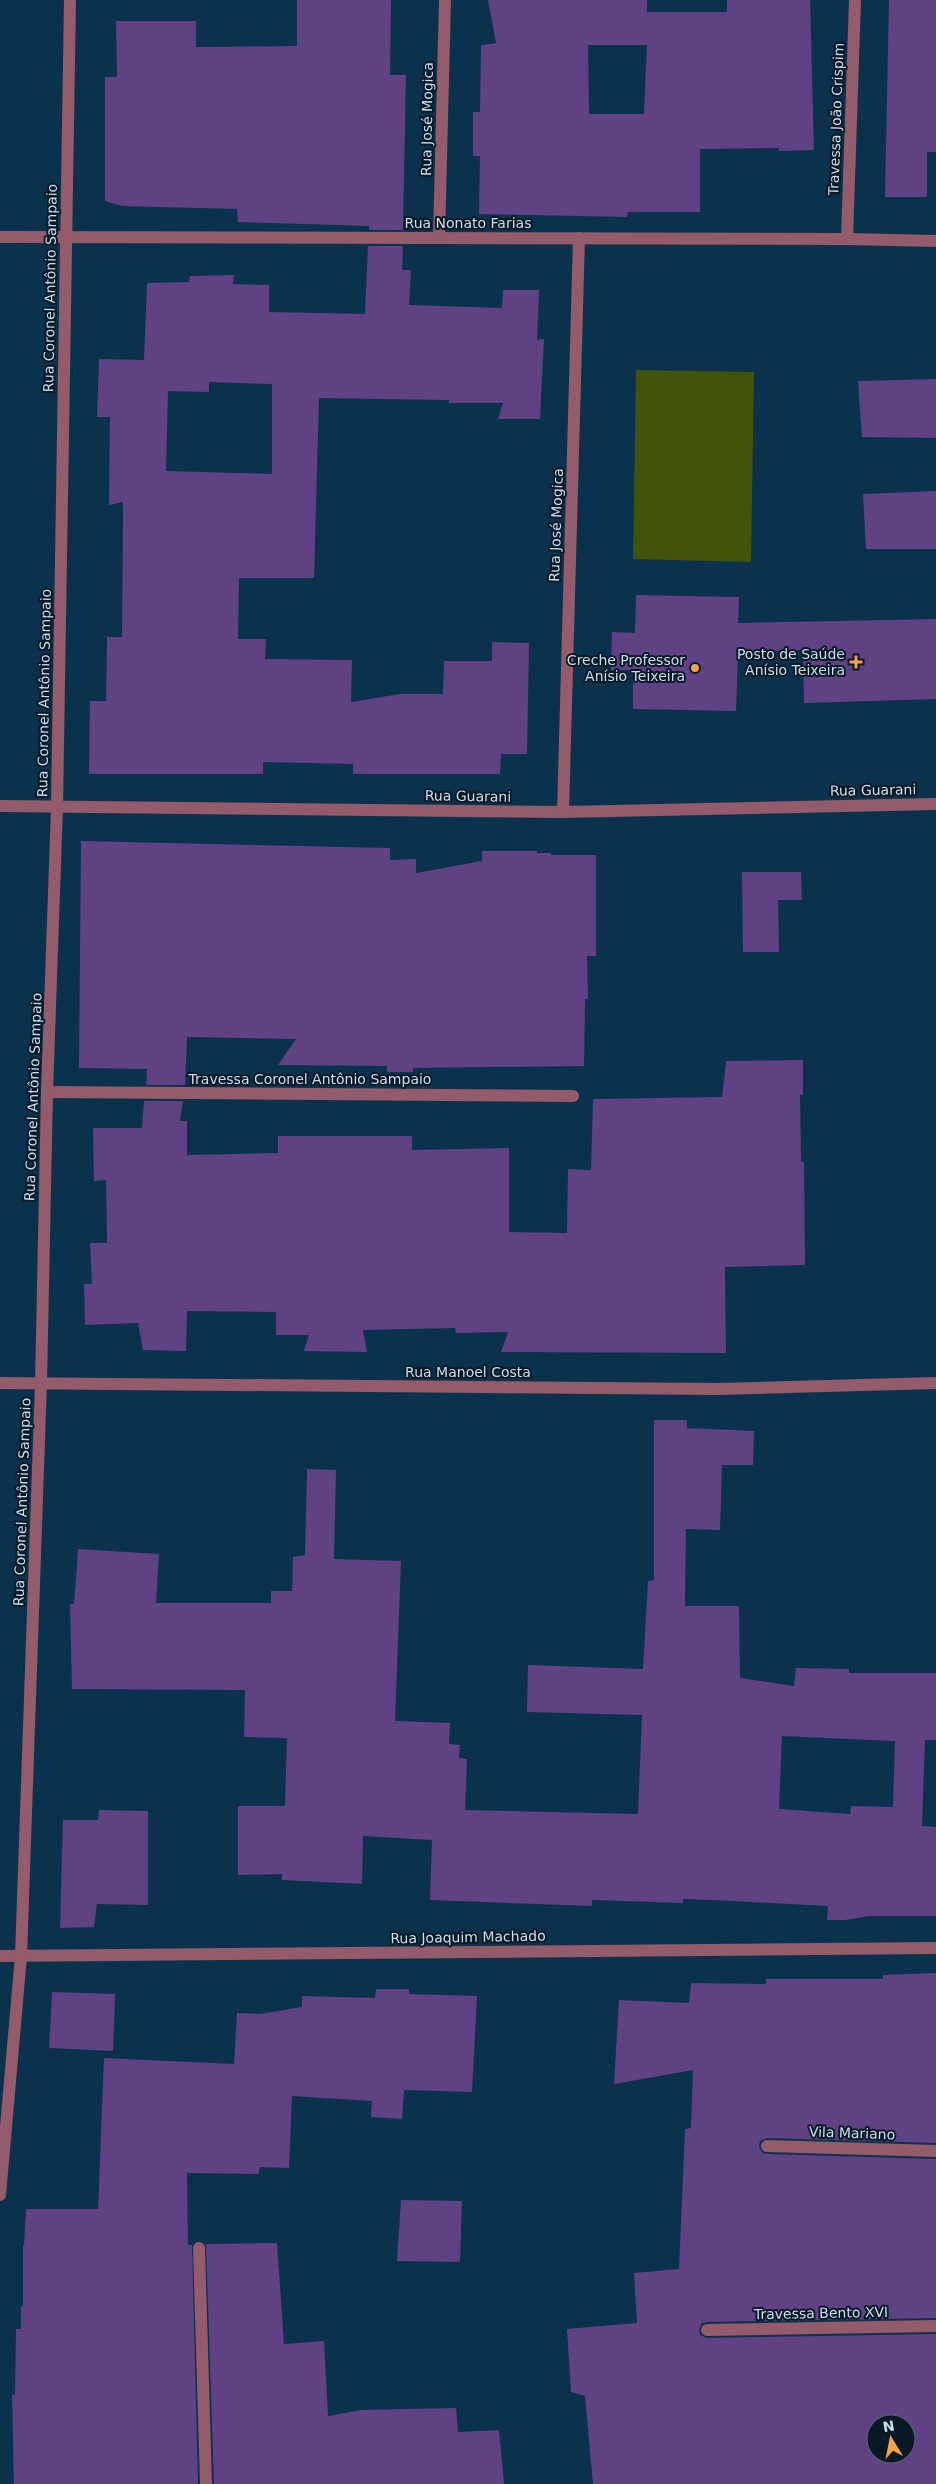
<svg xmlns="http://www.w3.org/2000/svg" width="936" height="2484" font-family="'DejaVu Sans',sans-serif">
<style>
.green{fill:#415409}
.building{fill:#604184;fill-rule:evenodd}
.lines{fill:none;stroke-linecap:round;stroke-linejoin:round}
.minor{stroke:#945b6a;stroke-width:12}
.poi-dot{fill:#f7a148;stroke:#091925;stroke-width:2}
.labels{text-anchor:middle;stroke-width:4;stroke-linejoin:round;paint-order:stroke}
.street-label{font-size:14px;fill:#cadff0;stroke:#091925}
.poi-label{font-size:14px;fill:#cadff0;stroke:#091925;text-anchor:end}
</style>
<rect width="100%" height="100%" fill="#0b324d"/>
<path class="green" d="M 636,370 L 754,372 L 751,562 L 633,559 Z"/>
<g class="building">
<path d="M 297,0 L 391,0 L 390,75 L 406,75 L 403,230 L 369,230 L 369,226 L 238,222 L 237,209 L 122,206 L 105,201 L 105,77 L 117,77 L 116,21 L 196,21 L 196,47 L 297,46 Z"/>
<path d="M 488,0 L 647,0 L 647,12 L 727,12 L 727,0 L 810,0 L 814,150 L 779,151 L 779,148 L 700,149 L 700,212 L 628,212 L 627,217 L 479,214 L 480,156 L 473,156 L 473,112 L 480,112 L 481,45 L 496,43 ZM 588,45 L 647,45 L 644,114 L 589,114 Z"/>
<path d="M 889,0 L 936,0 L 936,152 L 927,152 L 927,197 L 885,197 Z"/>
<path d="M 368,246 L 403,246 L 402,270 L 411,270 L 409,305 L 502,308 L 503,290 L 539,290 L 537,340 L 544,339 L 540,419 L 498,419 L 503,403 L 449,403 L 449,400 L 319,398 L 314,578 L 239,578 L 238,639 L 266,639 L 265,659 L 352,660 L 351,702 L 400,694 L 443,694 L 444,661 L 492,661 L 492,642 L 529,643 L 527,754 L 501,754 L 500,774 L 353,774 L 353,764 L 263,762 L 263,774 L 89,774 L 90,701 L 106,701 L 107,637 L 122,637 L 123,502 L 109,505 L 110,417 L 97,417 L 99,359 L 144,360 L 147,283 L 189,282 L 190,276 L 234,275 L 233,284 L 269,285 L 269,312 L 365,314 ZM 209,382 L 272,384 L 272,474 L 166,471 L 168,391 L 209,392 Z"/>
<path d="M 936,379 L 936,438 L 862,437 L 858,381 Z"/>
<path d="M 936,491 L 936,549 L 866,549 L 863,494 Z"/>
<path d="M 636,595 L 739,597 L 738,623 L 936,619 L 936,699 L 804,703 L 803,650 L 738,652 L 736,711 L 633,709 L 633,670 L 611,670 L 612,632 L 635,633 Z"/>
<path d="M 81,841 L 390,848 L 390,860 L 416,859 L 416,873 L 482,861 L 482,851 L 537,851 L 537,853 L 551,853 L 551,855 L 596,855 L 596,956 L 587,956 L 588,999 L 585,999 L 584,1066 L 413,1068 L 413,1072 L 387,1072 L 387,1066 L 278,1065 L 296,1039 L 187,1037 L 185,1085 L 146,1085 L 147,1069 L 79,1068 Z"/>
<path d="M 742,872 L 801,872 L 802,900 L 778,900 L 779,952 L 743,952 Z"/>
<path d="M 803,1060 L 803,1095 L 800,1095 L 801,1162 L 804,1162 L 805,1265 L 725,1267 L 726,1353 L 501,1352 L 508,1332 L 456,1333 L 455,1328 L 363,1330 L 367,1352 L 304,1351 L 309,1335 L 276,1335 L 276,1312 L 187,1311 L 186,1351 L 143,1350 L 138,1323 L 85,1325 L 84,1284 L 92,1284 L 90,1243 L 107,1243 L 106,1180 L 94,1181 L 93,1128 L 142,1128 L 144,1101 L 183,1101 L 180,1121 L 187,1121 L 187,1155 L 278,1153 L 278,1136 L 412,1136 L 412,1150 L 509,1148 L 509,1232 L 567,1233 L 568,1169 L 591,1170 L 593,1099 L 722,1097 L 726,1061 Z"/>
<path d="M 654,1420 L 687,1420 L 687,1428 L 754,1431 L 753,1465 L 722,1465 L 720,1530 L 686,1529 L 685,1606 L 739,1606 L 740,1678 L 794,1686 L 796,1668 L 849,1669 L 849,1673 L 936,1673 L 936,1740 L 925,1740 L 922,1826 L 936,1827 L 936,1916 L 869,1916 L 845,1920 L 827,1920 L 828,1906 L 713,1900 L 683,1899 L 683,1903 L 592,1900 L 592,1906 L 430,1900 L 432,1840 L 363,1836 L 362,1884 L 282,1880 L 282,1874 L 238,1875 L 238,1806 L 285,1806 L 287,1738 L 244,1737 L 245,1690 L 72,1689 L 70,1604 L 74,1604 L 78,1549 L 159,1554 L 156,1603 L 271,1603 L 271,1591 L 292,1591 L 293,1557 L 305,1555 L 307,1469 L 336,1470 L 334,1559 L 401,1561 L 395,1721 L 450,1723 L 449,1744 L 460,1745 L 459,1758 L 467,1759 L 465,1810 L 638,1814 L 642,1715 L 527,1712 L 528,1665 L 643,1669 L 648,1581 L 654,1580 ZM 782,1736 L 895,1741 L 893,1807 L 851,1806 L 850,1814 L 779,1809 Z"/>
<path d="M 99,1810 L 148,1811 L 148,1905 L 97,1904 L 94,1927 L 60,1928 L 63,1820 L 98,1820 Z"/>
<path d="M 936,1973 L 936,2143 L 767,2138 L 760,2141 L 759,2146 L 762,2153 L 767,2154 L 936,2159 L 936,2318 L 707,2322 L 702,2323 L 699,2330 L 700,2335 L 707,2338 L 936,2334 L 936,2484 L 593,2484 L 585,2396 L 571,2392 L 567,2329 L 637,2323 L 634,2273 L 679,2269 L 685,2129 L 691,2128 L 693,2070 L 614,2084 L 619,2000 L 689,2003 L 691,1983 L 766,1984 L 766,1979 L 883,1979 L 883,1975 ZM 876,2424 L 906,2424 L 906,2454 L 876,2454 Z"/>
<path d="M 376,1989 L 409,1989 L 409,1994 L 477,1996 L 472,2092 L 404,2090 L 402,2119 L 371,2117 L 372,2101 L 292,2096 L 289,2168 L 260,2167 L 258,2174 L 187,2173 L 188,2245 L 192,2245 L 198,2484 L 14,2484 L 12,2395 L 15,2395 L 16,2329 L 21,2329 L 21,2307 L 23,2306 L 23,2245 L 24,2245 L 26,2209 L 98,2209 L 104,2058 L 234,2064 L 237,2013 L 260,2014 L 302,2007 L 302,1996 L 375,1998 Z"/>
<path d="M 52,1992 L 115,1994 L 113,2051 L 49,2048 Z"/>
<path d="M 401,2200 L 462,2201 L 460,2262 L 397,2261 Z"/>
<path d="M 277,2243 L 284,2344 L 324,2341 L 328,2416 L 361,2410 L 456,2408 L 458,2432 L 499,2430 L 504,2484 L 214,2484 L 206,2244 Z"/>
</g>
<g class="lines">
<g class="minor">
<path d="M 0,237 L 847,239 L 936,241"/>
<path d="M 439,238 L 445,0"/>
<path d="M 847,239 L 855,0"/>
<path d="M 0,806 L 563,812 L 936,804"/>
<path d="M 563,812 L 579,238"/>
<path d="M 47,1092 L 573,1096"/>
<path d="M 0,1383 L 718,1389 L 936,1383"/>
<path d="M 0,1956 L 936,1948"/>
<path d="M 767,2146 L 936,2151"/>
<path d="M 0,2195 L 21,1956 L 41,1383 L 47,1092 L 57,807 L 70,0"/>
<path d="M 199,2248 L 206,2484"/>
<path d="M 707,2330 L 936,2326"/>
</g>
</g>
<g class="poi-dot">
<path d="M853.5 654.5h5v5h5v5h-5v5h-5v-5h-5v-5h5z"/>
<circle cx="695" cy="668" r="5"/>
</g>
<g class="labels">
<g class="street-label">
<text transform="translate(427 119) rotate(-89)" y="5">Rua José Mogica</text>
<text transform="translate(836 119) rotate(-88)" y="5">Travessa João Crispim</text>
<text x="468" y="228">Rua Nonato Farias</text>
<text transform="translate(50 288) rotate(-89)" y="5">Rua Coronel Antônio Sampaio</text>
<text transform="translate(556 525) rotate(-88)" y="5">Rua José Mogica</text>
<text transform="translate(44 693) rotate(-89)" y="5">Rua Coronel Antônio Sampaio</text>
<text transform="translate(873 790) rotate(-1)" y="5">Rua Guarani</text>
<text transform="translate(468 796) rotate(1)" y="5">Rua Guarani</text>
<text x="310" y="1084">Travessa Coronel Antônio Sampaio</text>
<text transform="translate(33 1097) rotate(-88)" y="5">Rua Coronel Antônio Sampaio</text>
<text x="468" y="1377">Rua Manoel Costa</text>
<text transform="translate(22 1502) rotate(-88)" y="5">Rua Coronel Antônio Sampaio</text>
<text transform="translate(468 1937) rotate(-1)" y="5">Rua Joaquim Machado</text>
<text transform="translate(852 2133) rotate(2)" y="5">Vila Mariano</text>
<text transform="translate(821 2313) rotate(-1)" y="5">Travessa Bento XVI</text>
</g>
<g class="poi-label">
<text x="845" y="659">Posto de Saúde<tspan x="845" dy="16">Anísio Teixeira</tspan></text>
<text x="685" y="665">Creche Professor<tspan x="685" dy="16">Anísio Teixeira</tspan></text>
</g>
</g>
<g transform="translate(891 2439) rotate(350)"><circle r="24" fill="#091925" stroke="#566876"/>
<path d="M0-4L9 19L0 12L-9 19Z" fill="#f7a148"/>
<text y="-8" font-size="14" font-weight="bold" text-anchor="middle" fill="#cadff0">N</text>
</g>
</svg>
